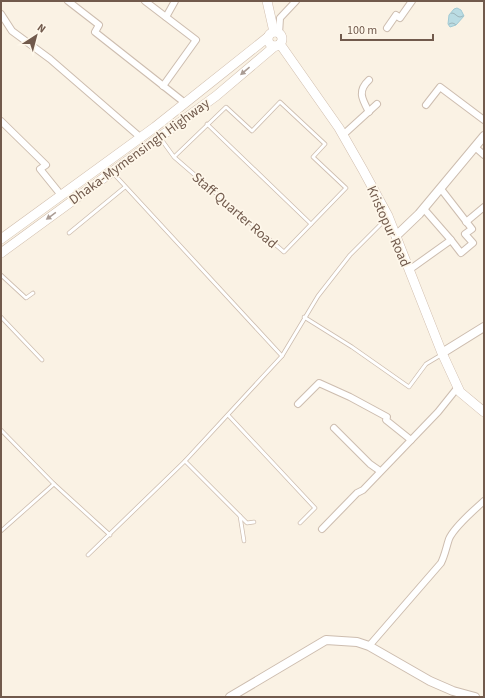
<svg xmlns="http://www.w3.org/2000/svg" width="485" height="698" font-family="'Source Sans 3',sans-serif">
<style>
.water{fill:url(#water-waves);stroke:#a1cad4}
.lines{fill:none;stroke-linecap:round;stroke-linejoin:round}
.service-casing{stroke:#cdbdaf;stroke-width:4.5}
.minor-casing{stroke:#cdbdaf;stroke-width:8}
.tertiary-casing{stroke:#cdbdaf;stroke-width:10}
.secondary-casing{stroke:#d0bdac;stroke-width:10}
.service{stroke:#fff;stroke-width:3}
.minor{stroke:#fff;stroke-width:6}
.tertiary{stroke:#fff;stroke-width:8}
.secondary{stroke:#fff;stroke-width:9}
.oneway{fill:#aa9c94}
.labels{text-anchor:middle;stroke-width:3.5;stroke-linejoin:round;paint-order:stroke}
.street-label{font-size:14px;fill:#715a4c;stroke:#fef7ea}
</style>
<defs>
<pattern id="water-waves" width="16" height="10" patternUnits="userSpaceOnUse"><rect width="16" height="10" fill="#badce3"/><path d="M0 5q4-4 8 0t8 0" fill="none" stroke="#9cb5ba"/></pattern>
</defs>
<rect width="100%" height="100%" fill="#faf2e4"/>
<path class="water" d="M 457,8 L 461,10 L 464,16 L 456,25 L 450,27 L 448,24 L 449,15 L 454,9 Z"/>
<g class="lines">
<g class="service-casing">
<g id="service">
<path d="M 207,124 L 311,224"/>
<path d="M 161,139 L 174,157 L 284,252 L 346,188 L 313,157 L 325,144 L 280,102 L 252,131 L 226,107 L 174,157"/>
<path d="M 113,173 L 282,356"/>
<path d="M 69,233 L 125,187"/>
<path d="M 1,275 L 26,298 L 33,293"/>
<path d="M 1,317 L 42,360"/>
<path d="M 304,317 L 352,347 L 409,387 L 426,364 L 441,355"/>
<path d="M 228,415 L 315,508 L 300,523"/>
<path d="M 1,430 L 54,484 L 110,535"/>
<path d="M 185,461 L 247,523 L 254,522"/>
<path d="M 240,516 L 244,541"/>
<path d="M 1,531 L 54,484"/>
<path d="M 88,555 L 185,461 L 282,356 L 318,296 L 350,255 L 387,218"/>
</g>
</g>
<g class="minor-casing">
<g id="minor">
<path d="M 68,1 L 99,25 L 95,32 L 185,103"/>
<path d="M 145,1 L 196,40 L 163,86"/>
<path d="M 1,14 L 12,31 L 50,59 L 140,137"/>
<path d="M 166,17 L 175,1"/>
<path d="M 387,28 L 396,15 L 400,18 L 412,1"/>
<path d="M 279,34 L 280,18 L 296,1"/>
<path d="M 426,105 L 440,87 L 484,120"/>
<path d="M 369,112 C 362,99 357,91 369,80"/>
<path d="M 1,121 L 46,165 L 40,169 L 61,195"/>
<path d="M 343,135 L 377,104"/>
<path d="M 475,147 L 484,155"/>
<path d="M 441,189 L 472,229 L 465,234 L 473,243 L 461,253 L 451,240"/>
<path d="M 466,222 L 484,207"/>
<path d="M 409,270 L 451,240 L 424,209"/>
<path d="M 298,404 L 319,383 L 350,397 L 387,417 L 386,420 L 411,440"/>
<path d="M 334,428 L 370,464 L 380,471"/>
<path d="M 322,529 L 357,493 L 363,490 L 438,412 L 458,387"/>
<path d="M 369,646 L 441,563 C 445,555 446,548 449,539 C 454,527 474,510 484,501"/>
</g>
</g>
<g class="tertiary-casing">
<g id="tertiary">
<path d="M 396,236 L 419,214 L 484,136"/>
<path d="M 442,353 L 484,327"/>
<path d="M 230,697 L 326,640 L 357,642 L 369,646 L 430,681 L 453,691 L 475,697"/>
</g>
</g>
<g class="secondary-casing">
<g id="secondary">
<path d="M 267,1 L 274,32"/>
<circle cx="275" cy="39" r="7"/>
<path d="M 280,44 L 339,128 L 363,170 L 388,216 L 442,353 L 460,392 L 484,412"/>
<path d="M 1,239 L 155,127 L 268,37"/>
<path d="M 1,253 L 216,96 L 275,46"/>
</g>
</g>
<use href="#service" class="service"/>
<use href="#minor" class="minor"/>
<use href="#tertiary" class="tertiary"/>
<use href="#secondary" class="secondary"/>
</g>
<defs><path id="oneway-solid" d="M-6-.8H1V-3.2L6.5 0L1 3.2V.8H-6Z"/></defs>
<g class="oneway">
<use href="#oneway-solid" transform="translate(245 71) rotate(140)"/>
<use href="#oneway-solid" transform="translate(51 216) rotate(144)"/>
</g>
<g class="labels">
<g class="street-label">
<text transform="translate(139 151) rotate(-36)" y="5">Dhaka-Mymensingh Highway</text>
<text transform="translate(235 210) rotate(41)" y="5">Staff Quarter Road</text>
<text transform="translate(389 226) rotate(66)" y="5">Kristopur Road</text>
</g>
</g>
<rect width="485" height="698" fill="none" stroke="#715a4c" stroke-width="4"/>
<g transform="translate(36 36) rotate(36)" stroke="#fef7ea" stroke-width="3" paint-order="stroke">
<path d="M0-3L7 15L0 10L-7 15Z" fill="#715a4c"/>
<text y="-6" font-size="11" font-weight="bold" text-anchor="middle" fill="#715a4c">N</text>
</g>
<path d="M341 34v6h92v-6" fill="none" stroke="#715a4c" stroke-width="2"/>
<text x="347" y="34" font-size="12" fill="#715a4c" stroke="#fef7ea" stroke-width="3" paint-order="stroke">100 m</text>
</svg>
